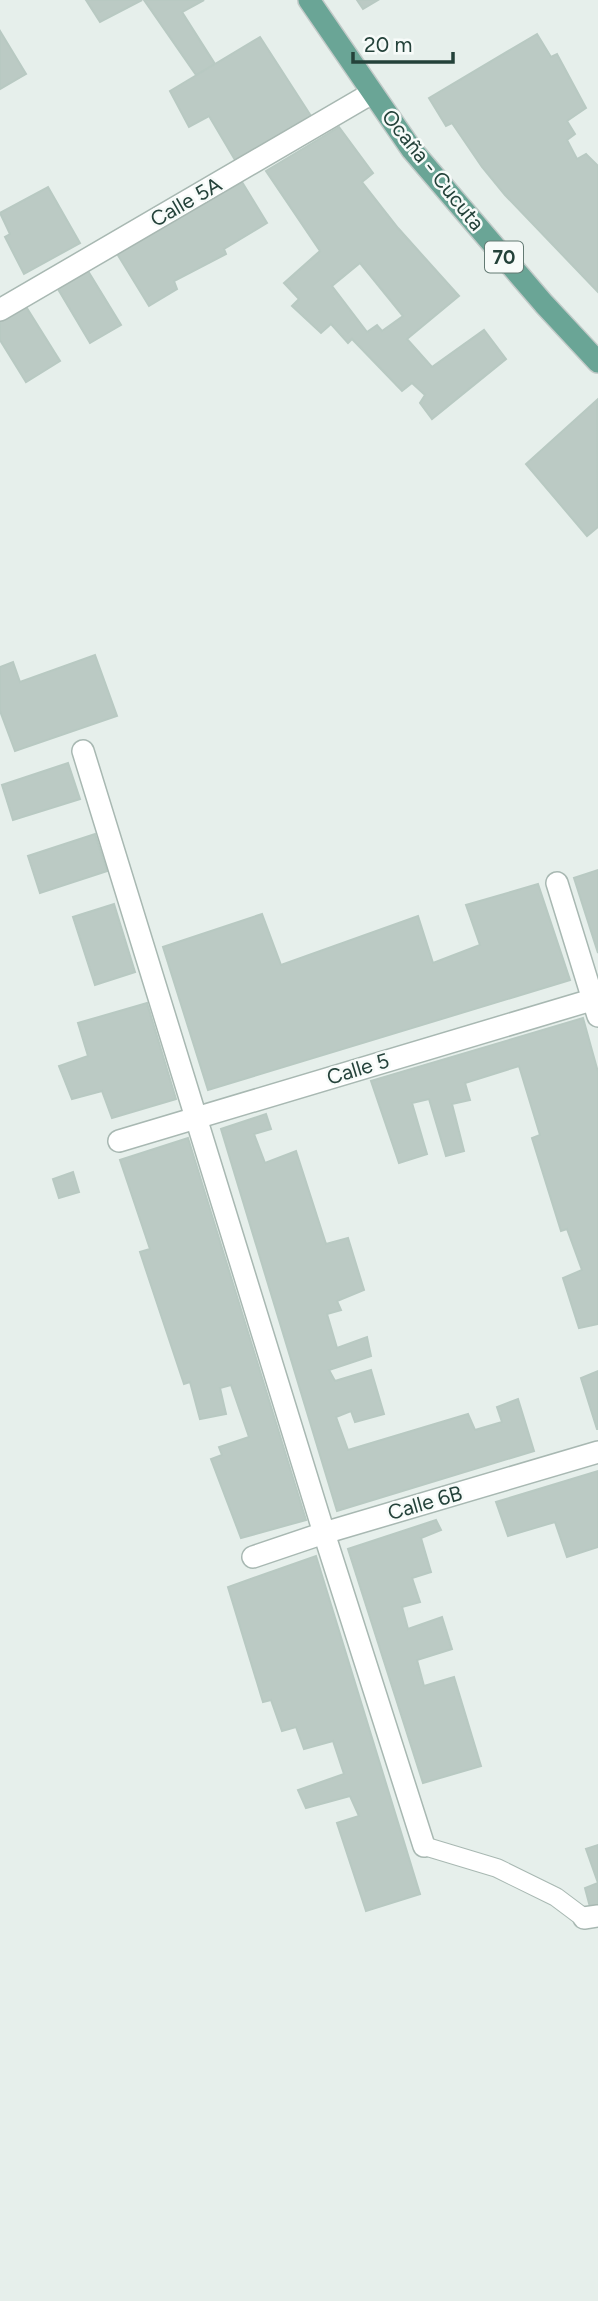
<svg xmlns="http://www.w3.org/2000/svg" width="598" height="2301" font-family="Figtree,sans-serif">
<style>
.building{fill:#bbcac4;stroke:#b8c9c2;stroke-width:2;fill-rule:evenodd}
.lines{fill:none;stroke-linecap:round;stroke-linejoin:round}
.service-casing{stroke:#a8b8b2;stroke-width:20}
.minor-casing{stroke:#a8b8b2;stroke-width:24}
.primary-casing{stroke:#c2cac8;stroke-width:24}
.service{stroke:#fff;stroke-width:18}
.minor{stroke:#fff;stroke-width:21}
.primary{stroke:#6aa596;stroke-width:21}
.labels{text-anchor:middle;stroke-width:5;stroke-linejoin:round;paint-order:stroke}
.shield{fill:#f7fbf9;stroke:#637a73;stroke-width:2}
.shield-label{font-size:19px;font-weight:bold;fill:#24423a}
.street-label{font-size:21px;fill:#24423a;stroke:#f7fbf9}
</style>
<rect width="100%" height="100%" fill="#e6efeb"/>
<g class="building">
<path d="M 86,0 L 142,0 L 100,22 Z"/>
<path d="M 144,0 L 204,0 L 182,12 L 215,64 L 196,75 Z"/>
<path d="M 357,0 L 378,0 L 363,9 Z"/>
<path d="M 0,31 L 26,74 L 0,89 Z"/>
<path d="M 537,34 L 551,57 L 557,54 L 586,108 L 567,121 L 575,134 L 567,140 L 577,159 L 586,154 L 598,166 L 598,292 L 505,195 L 482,167 L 452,123 L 446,126 L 429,98 Z"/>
<path d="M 260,37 L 313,119 L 235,160 L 209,116 L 189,127 L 170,91 Z"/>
<path d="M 339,127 L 373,173 L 362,182 L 398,228 L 459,296 L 407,339 L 432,367 L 484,330 L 506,359 L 432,419 L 420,403 L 425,395 L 412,383 L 402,391 L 352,339 L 348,343 L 331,324 L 321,333 L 292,306 L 299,299 L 284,283 L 320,251 L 266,171 ZM 360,263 L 403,316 L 382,331 L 377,325 L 367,332 L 332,286 Z"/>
<path d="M 242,182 L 267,223 L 224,249 L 226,254 L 174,281 L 177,289 L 149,306 L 116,252 Z"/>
<path d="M 48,187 L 80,243 L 24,274 L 5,237 L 10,234 L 0,213 Z"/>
<path d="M 88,271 L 121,325 L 90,343 L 58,289 Z"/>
<path d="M 25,305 L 60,361 L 26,382 L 0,340 L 0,321 Z"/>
<path d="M 597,400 L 598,527 L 587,536 L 526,464 Z"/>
<path d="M 95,655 L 117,716 L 15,751 L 0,711 L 0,667 L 13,662 L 20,682 Z"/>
<path d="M 68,763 L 80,799 L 13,820 L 2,785 Z"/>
<path d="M 95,834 L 107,871 L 40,893 L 28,856 Z"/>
<path d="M 598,870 L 598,953 L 574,878 Z"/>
<path d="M 538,884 L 570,980 L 208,1090 L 163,947 L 262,914 L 281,965 L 418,916 L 433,963 L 480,945 L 466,905 Z"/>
<path d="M 114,904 L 135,972 L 95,985 L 73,917 Z"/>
<path d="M 147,1003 L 176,1099 L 112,1118 L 102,1091 L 72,1099 L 59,1066 L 88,1056 L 78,1023 Z"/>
<path d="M 583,1018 L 598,1072 L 598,1324 L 579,1328 L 563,1278 L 582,1270 L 567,1229 L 561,1231 L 532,1138 L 540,1135 L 519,1066 L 465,1083 L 470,1100 L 452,1104 L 464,1151 L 446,1156 L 429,1099 L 412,1103 L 427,1154 L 399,1163 L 371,1081 Z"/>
<path d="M 266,1114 L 271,1129 L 254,1134 L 265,1163 L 296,1151 L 326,1244 L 348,1238 L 364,1290 L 337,1301 L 341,1310 L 327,1314 L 337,1348 L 367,1337 L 371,1356 L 329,1370 L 335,1381 L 371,1370 L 384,1414 L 355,1422 L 351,1411 L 336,1417 L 348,1450 L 468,1414 L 475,1430 L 502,1422 L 497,1407 L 518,1399 L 534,1451 L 337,1511 L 221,1129 Z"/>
<path d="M 188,1138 L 306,1520 L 241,1538 L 211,1459 L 222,1455 L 219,1447 L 249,1437 L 231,1385 L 220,1388 L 226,1414 L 200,1419 L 190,1382 L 184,1384 L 140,1252 L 150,1249 L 120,1160 Z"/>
<path d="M 73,1172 L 79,1192 L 59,1198 L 53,1179 Z"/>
<path d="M 598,1371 L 598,1429 L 597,1429 L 581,1378 Z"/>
<path d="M 598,1471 L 598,1547 L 567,1557 L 555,1522 L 508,1536 L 496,1502 Z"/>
<path d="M 436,1520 L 441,1530 L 421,1538 L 431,1572 L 412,1578 L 420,1602 L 402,1607 L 408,1629 L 442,1617 L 452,1649 L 417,1660 L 424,1686 L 454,1677 L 481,1766 L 423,1783 L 348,1549 Z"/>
<path d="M 316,1556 L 420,1894 L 366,1911 L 337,1823 L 359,1816 L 350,1796 L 306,1808 L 298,1790 L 344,1774 L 333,1741 L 304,1749 L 296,1727 L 282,1731 L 271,1700 L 263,1702 L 228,1587 Z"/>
<path d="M 598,1845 L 598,1905 L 590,1907 L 585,1888 L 598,1883 L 586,1849 Z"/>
</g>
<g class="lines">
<g class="service-casing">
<path id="service" d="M 424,1846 L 497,1868 L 556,1897 L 584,1918"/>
</g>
<g class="minor-casing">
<g id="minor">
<path d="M 0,310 L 372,93"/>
<path d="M 83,751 L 324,1533 L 424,1846"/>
<path d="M 557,883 L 598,1016"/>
<path d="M 119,1141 L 598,998"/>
<path d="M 253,1557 L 324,1533 L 598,1452"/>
<path d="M 584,1918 L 598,1916"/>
</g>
</g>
<g class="primary-casing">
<path id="primary" d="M 309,0 L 412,150 L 544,304 L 598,362"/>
</g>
<use href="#service" class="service"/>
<use href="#minor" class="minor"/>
<use href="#primary" class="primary"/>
</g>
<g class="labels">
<rect class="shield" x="485" y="241.5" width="38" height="31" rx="5"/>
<g class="shield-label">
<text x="504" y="264">70</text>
</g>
<g class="street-label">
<text transform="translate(433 170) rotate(51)" y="7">Ocaña - Cucuta</text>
<text transform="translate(186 202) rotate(-30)" y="7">Calle 5A</text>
<text transform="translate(358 1069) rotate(-17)" y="7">Calle 5</text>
<text transform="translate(425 1503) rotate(-16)" y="7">Calle 6B</text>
</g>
</g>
<path d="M353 52v10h100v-10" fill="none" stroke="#24423a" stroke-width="3.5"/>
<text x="364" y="52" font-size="21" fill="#24423a" stroke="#f7fbf9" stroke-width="5" paint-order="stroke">20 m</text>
</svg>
